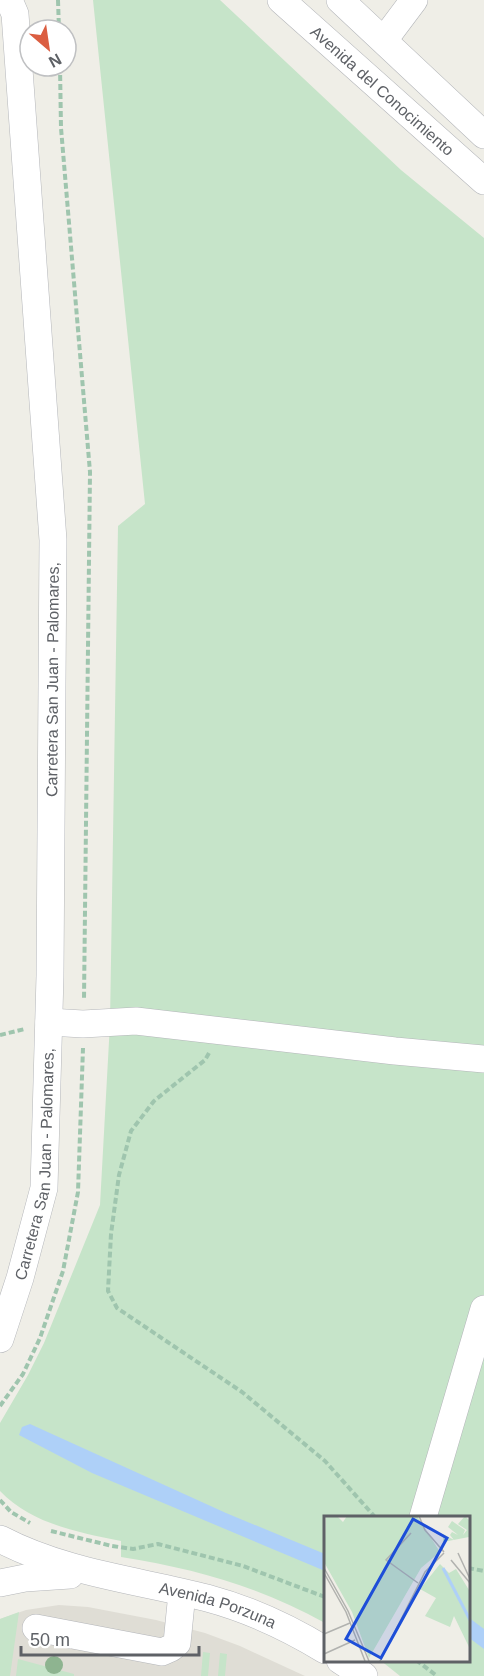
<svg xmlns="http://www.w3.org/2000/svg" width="484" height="1676" font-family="Arial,sans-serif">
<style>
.education{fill:#dfddd5}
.green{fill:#c6e4c9}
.water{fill:#aed0f8}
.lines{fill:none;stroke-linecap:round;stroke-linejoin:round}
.minor-casing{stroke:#b4b6ba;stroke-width:28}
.path{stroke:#9fc5ae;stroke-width:4;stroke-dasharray:6 3;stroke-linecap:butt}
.minor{stroke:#fff;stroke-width:27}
.tree{fill:#8eb490}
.labels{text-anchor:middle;stroke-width:4.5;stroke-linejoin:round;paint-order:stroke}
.street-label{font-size:16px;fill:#5e6166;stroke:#fff}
.inset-river{fill:none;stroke:#aed0f8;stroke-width:3}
.inset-road{fill:none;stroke:#b1b2af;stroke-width:1.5}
.view{fill:#1d4ed8;fill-opacity:0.15;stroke:#1d4ed8;stroke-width:3}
.inset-edge{fill:none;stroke:#5e6166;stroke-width:3}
</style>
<rect width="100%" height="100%" fill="#efeee7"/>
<path class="education" d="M 59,1605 L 88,1607 L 156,1620 L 205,1633 L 240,1646 L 305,1676 L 0,1676 L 0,1619 L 26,1610 Z"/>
<g class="green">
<path d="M 93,0 L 220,0 L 401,170 L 484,238 L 484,1676 L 400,1676 L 380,1660 L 468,1660 L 468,1517 L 325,1517 L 325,1623 C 258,1586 196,1569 121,1557 L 121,1541 C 77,1532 32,1524 0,1491 L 0,1423 L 28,1375 L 44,1343 L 100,1205 L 110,1023 L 118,526 L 145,504 Z"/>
<path d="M 19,1612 L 10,1676 L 0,1676 L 0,1619 Z"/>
<path d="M 203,1652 L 210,1653 L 208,1676 L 201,1676 Z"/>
<path d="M 220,1653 L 227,1654 L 225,1676 L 218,1676 Z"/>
<path d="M 18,1659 L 74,1674 L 74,1676 L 16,1676 Z"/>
</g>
<g class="water">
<path d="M 30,1424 L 226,1513 L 325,1554 L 325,1571 L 92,1473 L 19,1435 L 22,1427 Z"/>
<path d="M 468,1617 L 484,1629 L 484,1649 L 468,1637 Z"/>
</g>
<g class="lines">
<g class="minor-casing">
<g id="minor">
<path id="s1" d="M 281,0 L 484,181"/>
<path d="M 340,0 L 484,135"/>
<path d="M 384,40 L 414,0"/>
<path d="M 49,1022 L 83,1024 L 136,1021 L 395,1051 L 484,1059"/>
<path id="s2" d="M 0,1339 L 20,1278 L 44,1188 L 50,976 L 53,540 L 15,14 L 9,0"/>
<path d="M 423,1517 L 484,1309"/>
<path id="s3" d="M 0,1539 C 65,1573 137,1580 207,1598 C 248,1609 289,1628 325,1650"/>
<path d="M 0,1583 L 25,1578 L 70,1575"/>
<path d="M 36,1628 L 162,1652 L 171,1648 L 177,1643 L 182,1593"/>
<path d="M 340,1660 L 364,1676"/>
</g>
</g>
<g class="path">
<path d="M 58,0 L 59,30"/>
<path d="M 60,66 L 61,128 L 90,472 L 84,999"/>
<path d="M 0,1035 L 25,1029"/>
<path d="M 209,1053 L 205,1060 L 154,1101 L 131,1131 L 119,1175 L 111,1234 L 108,1291 L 117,1308 L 242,1392 L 325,1461 L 375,1517"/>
<path d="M 0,1406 L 23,1374 L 40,1338 L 63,1271 L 78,1192 L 83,1048"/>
<path d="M 0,1500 L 11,1512 L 30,1523"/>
<path d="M 51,1531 L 112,1546 L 133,1549 L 158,1544 L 243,1566 L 325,1597"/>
<path d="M 468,1568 L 484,1571"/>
<path d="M 416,1660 L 437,1676"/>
</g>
<use href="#minor" class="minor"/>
</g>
<circle class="tree" cx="54" cy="1665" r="9"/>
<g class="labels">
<g class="street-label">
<text dy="6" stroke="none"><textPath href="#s1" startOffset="136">Avenida del Conocimiento</textPath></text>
<text dy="6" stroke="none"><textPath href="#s2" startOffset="666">Carretera San Juan - Palomares,</textPath></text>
<text dy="6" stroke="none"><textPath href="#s2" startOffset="180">Carretera San Juan - Palomares,</textPath></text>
<text dy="6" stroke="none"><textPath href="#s3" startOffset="228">Avenida Porzuna</textPath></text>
</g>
</g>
<g transform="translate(324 1516)">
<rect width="146" height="146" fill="#efeee7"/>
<path d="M 2,0 L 13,0 L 19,6 L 23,0 L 93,0 L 116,36 L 97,52 L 45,142 L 28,96 L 0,46 ZM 141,0 L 145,4 L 145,21 L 119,26 L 119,18 L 130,24 L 126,19 L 128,16 L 134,19 L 124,11 L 128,5 L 141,14 L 139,19 L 143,14 L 134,8 ZM 116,48 L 125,57 L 132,53 L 145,74 L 145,131 L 130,100 L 126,111 L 101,100 L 112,82 L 96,73 Z" fill="#c6e4c9"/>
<path class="inset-river" d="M 119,52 L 146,104"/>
<path class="inset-road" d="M 95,0 L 101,14 L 120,36M 87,17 L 62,44 L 94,67M 134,37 L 146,63M 127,44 L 146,67M 0,52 L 24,95 L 45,145M 0,57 L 22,96 L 41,145M 0,118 L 26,107M 0,138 L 31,124M 56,145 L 101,56 L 120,37"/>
<path class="view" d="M 89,3 L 123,22 L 57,142 L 22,123 Z"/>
<rect width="146" height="146" class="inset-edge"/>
</g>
<g transform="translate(48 48) rotate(151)"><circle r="28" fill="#ffffff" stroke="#bfc0c2" stroke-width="1.5"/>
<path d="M0-4.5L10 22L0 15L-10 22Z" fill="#db5e41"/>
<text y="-9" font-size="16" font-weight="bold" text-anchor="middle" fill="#5e6166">N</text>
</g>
<path d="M21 1646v9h178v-9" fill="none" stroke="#5e6166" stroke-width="3"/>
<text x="30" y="1646" font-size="18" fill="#5e6166" stroke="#ffffff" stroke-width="4.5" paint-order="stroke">50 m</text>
</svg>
